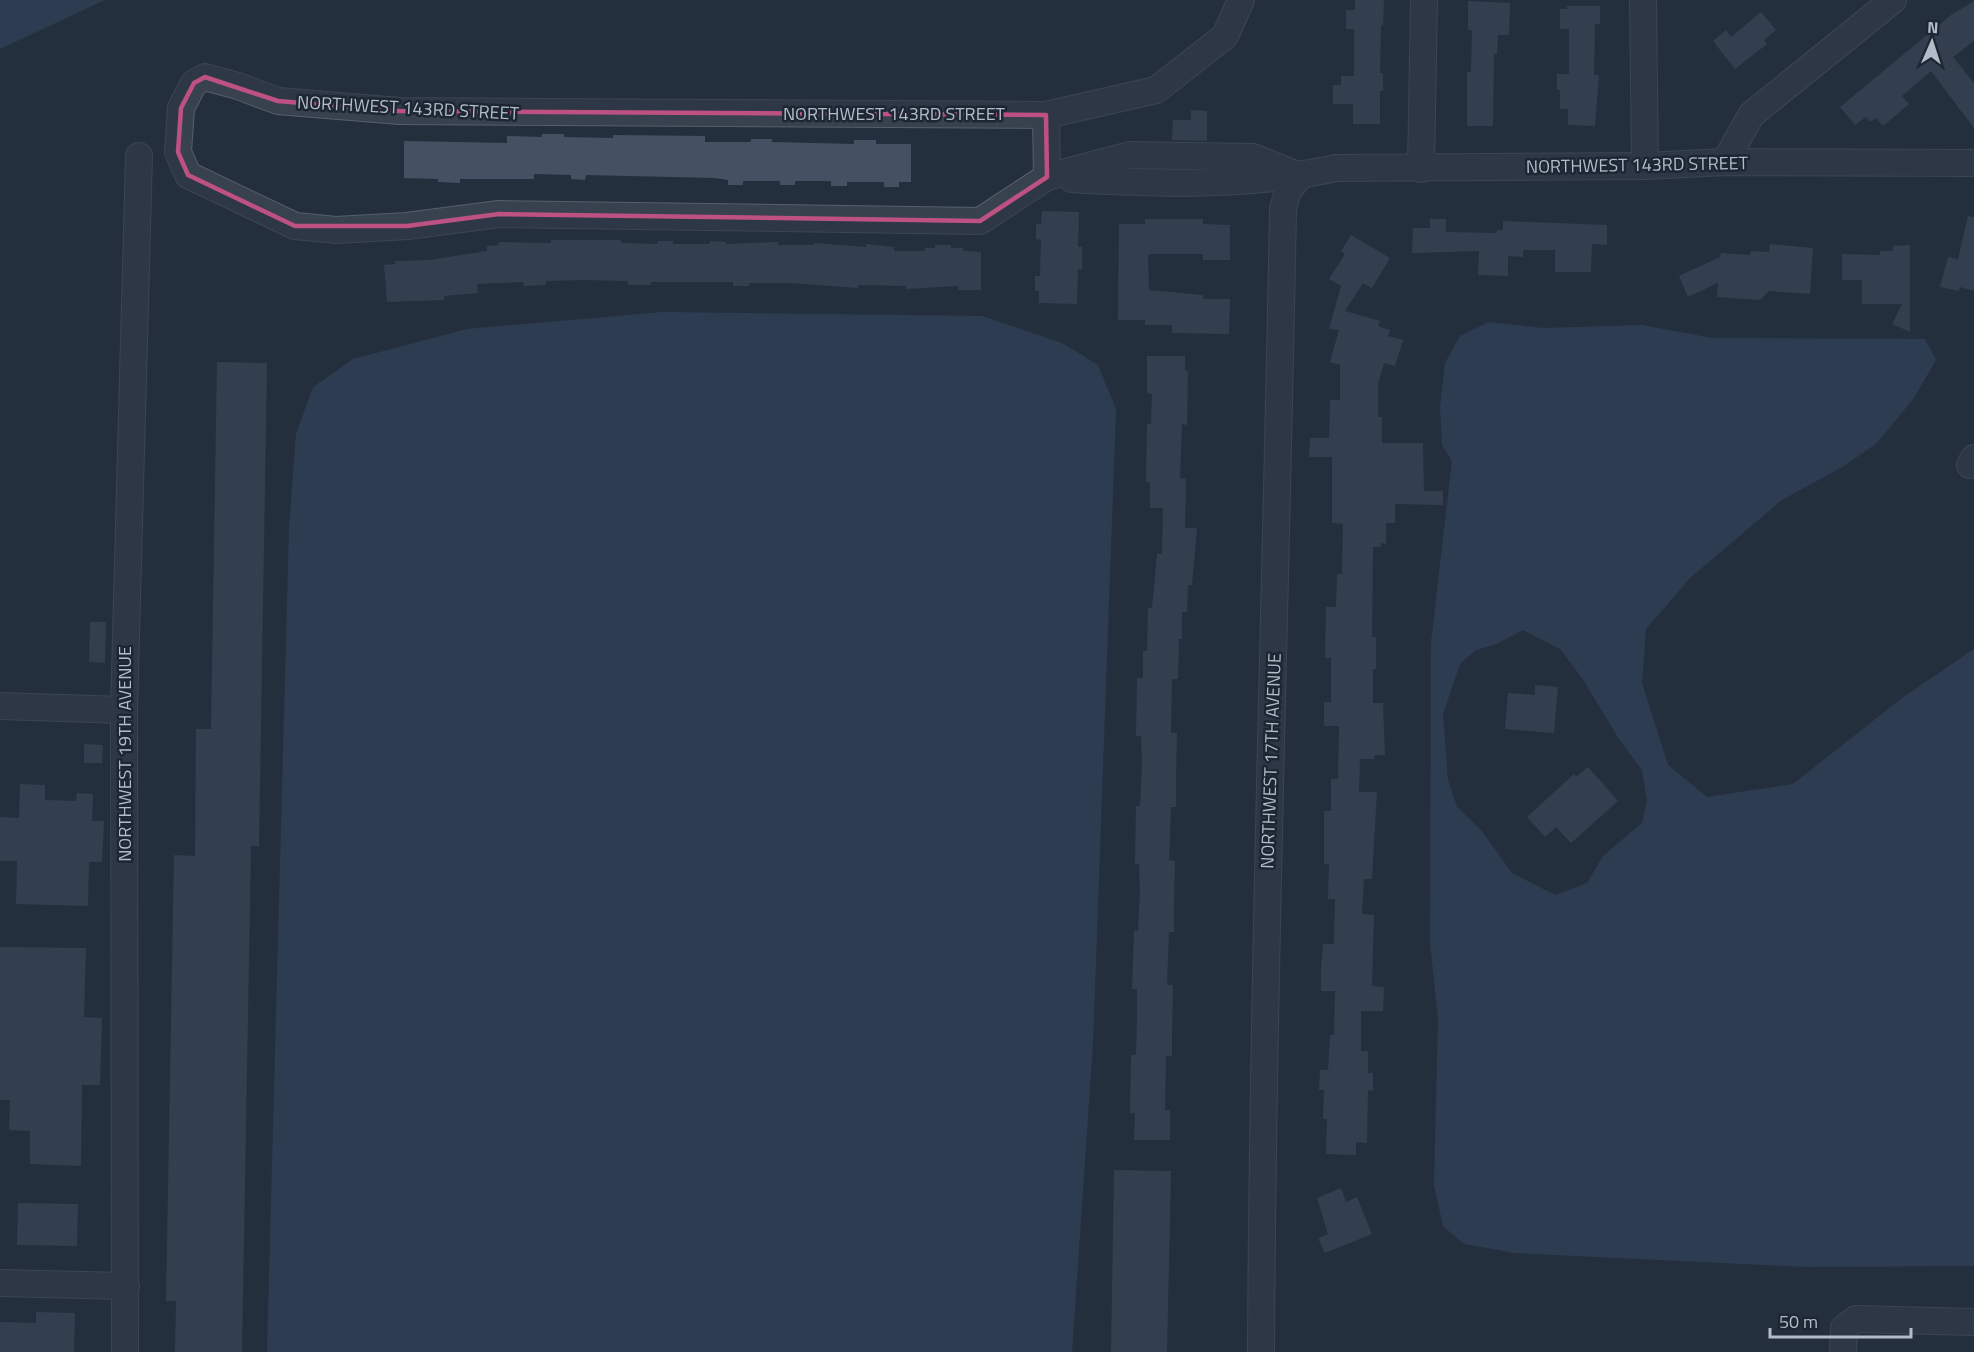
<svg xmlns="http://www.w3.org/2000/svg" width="1974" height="1352" font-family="'Titillium Web',sans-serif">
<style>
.water{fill:#394c67;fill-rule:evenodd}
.building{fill:#455162}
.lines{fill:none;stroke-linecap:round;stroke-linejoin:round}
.minor-casing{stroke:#565f6c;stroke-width:28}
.minor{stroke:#38414e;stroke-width:26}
.marked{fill:none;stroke:#bd5182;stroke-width:4.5;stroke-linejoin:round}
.labels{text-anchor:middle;stroke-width:5;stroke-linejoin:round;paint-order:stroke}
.street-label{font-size:18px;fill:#b4bcc9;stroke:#1d2633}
</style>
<rect width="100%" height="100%" fill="#242f3e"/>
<g class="water">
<path d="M 0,0 L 105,0 L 0,49 Z"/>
<path d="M 662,312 L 982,316 L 1062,343 L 1098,365 L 1116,409 L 1093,1043 L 1072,1352 L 267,1352 L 289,528 L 296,434 L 313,387 L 353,359 L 467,329 Z"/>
<path d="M 1489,322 L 1543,328 L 1642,325 L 1712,338 L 1925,339 L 1936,360 L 1914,398 L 1877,443 L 1844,466 L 1782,500 L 1690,578 L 1646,629 L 1642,683 L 1668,765 L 1707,797 L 1793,784 L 1902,698 L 1974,649 L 1974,1266 L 1807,1267 L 1515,1253 L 1464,1244 L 1443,1226 L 1434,1185 L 1438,1018 L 1430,943 L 1431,642 L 1452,461 L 1442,445 L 1440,408 L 1445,363 L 1460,336 ZM 1523,630 L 1560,649 L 1582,678 L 1619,739 L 1642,770 L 1647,801 L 1642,823 L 1603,856 L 1587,883 L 1555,895 L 1512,873 L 1481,830 L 1457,807 L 1448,780 L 1443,714 L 1460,664 L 1476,650 L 1497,644 Z"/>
</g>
<g class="building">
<path d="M 1355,0 L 1384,0 L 1383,26 L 1381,25 L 1380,73 L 1383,73 L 1383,91 L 1380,91 L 1380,124 L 1353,124 L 1353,104 L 1333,104 L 1333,85 L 1341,85 L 1341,76 L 1354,76 L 1354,29 L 1346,29 L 1346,10 L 1355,10 Z"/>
<path d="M 1468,1 L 1510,3 L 1509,35 L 1498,35 L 1497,54 L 1494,54 L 1493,126 L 1467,126 L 1467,72 L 1471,72 L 1472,30 L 1468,30 Z"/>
<path d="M 1974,1 L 1974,41 L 1953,57 L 1974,83 L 1974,128 L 1931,71 L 1902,96 L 1909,104 L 1883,126 L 1876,118 L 1870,122 L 1866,117 L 1855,125 L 1840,107 L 1951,15 Z"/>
<path d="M 1567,6 L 1600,6 L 1600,24 L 1595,24 L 1594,75 L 1599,75 L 1595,126 L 1568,125 L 1568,109 L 1560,109 L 1560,90 L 1557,90 L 1557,74 L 1569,74 L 1569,29 L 1560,29 L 1560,9 L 1567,9 Z"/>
<path d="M 1761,12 L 1776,30 L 1764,40 L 1767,44 L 1735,69 L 1713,41 L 1726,30 L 1731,37 Z"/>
<path d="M 1191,110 L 1207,111 L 1207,141 L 1172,140 L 1173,120 L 1191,120 Z"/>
<path d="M 542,134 L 564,134 L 564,137 L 613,138 L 613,135 L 705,136 L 705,142 L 751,142 L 751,139 L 772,139 L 772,142 L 854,144 L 854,140 L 876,140 L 876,144 L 911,144 L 911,182 L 899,182 L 899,187 L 884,187 L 884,182 L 847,182 L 847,186 L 831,186 L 831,181 L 795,181 L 795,185 L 780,185 L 780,181 L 743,181 L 743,185 L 728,185 L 728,180 L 715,178 L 586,175 L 585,180 L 571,179 L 571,175 L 534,174 L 534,179 L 460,179 L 460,183 L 438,182 L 438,179 L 404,178 L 404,141 L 507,143 L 507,136 L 542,137 Z"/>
<path d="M 1042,211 L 1079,212 L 1078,247 L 1082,247 L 1082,269 L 1078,269 L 1077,304 L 1039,303 L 1039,291 L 1035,291 L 1035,276 L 1040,276 L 1041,240 L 1036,239 L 1036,224 L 1041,224 Z"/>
<path d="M 1968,216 L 1974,217 L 1974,291 L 1960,287 L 1959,291 L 1940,287 L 1948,257 L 1958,259 Z"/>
<path d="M 1145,219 L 1203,219 L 1203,224 L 1230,225 L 1230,260 L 1203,260 L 1203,254 L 1149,254 L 1148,259 L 1149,290 L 1203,295 L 1203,299 L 1230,299 L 1229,334 L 1172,333 L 1172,325 L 1145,325 L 1145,320 L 1118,320 L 1119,224 L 1145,224 Z"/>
<path d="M 1430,219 L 1446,219 L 1446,232 L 1497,233 L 1497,230 L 1503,230 L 1503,221 L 1607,225 L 1607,245 L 1592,244 L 1591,272 L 1555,272 L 1555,250 L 1523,250 L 1523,257 L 1508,256 L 1508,276 L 1478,275 L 1479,251 L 1412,253 L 1413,228 L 1430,228 Z"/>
<path d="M 1351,235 L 1390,258 L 1372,288 L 1363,283 L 1345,311 L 1380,321 L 1378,326 L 1390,330 L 1388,336 L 1403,340 L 1395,366 L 1384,363 L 1378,384 L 1378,417 L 1382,417 L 1382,443 L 1423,443 L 1424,491 L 1443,491 L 1443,505 L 1395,504 L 1395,523 L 1386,523 L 1386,544 L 1381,543 L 1381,547 L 1373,547 L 1372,637 L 1376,637 L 1376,669 L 1373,669 L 1373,703 L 1383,703 L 1385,755 L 1375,755 L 1374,759 L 1360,759 L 1359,792 L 1377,792 L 1372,879 L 1364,879 L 1362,914 L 1374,915 L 1372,986 L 1384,987 L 1383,1011 L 1361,1011 L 1361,1051 L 1368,1051 L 1368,1073 L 1373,1073 L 1373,1091 L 1368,1090 L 1367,1143 L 1356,1142 L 1356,1155 L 1326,1154 L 1327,1119 L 1323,1119 L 1324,1090 L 1319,1090 L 1320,1070 L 1328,1070 L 1330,1035 L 1334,1035 L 1335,991 L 1321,991 L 1321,970 L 1323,944 L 1334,944 L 1335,899 L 1328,899 L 1329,864 L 1324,864 L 1324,811 L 1331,811 L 1331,779 L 1338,779 L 1339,726 L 1324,726 L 1324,702 L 1331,702 L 1331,658 L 1325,658 L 1326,607 L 1336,607 L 1337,574 L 1342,574 L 1343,524 L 1332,523 L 1332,457 L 1309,457 L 1310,438 L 1329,438 L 1330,400 L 1340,400 L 1340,365 L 1330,362 L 1339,330 L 1329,329 L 1341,286 L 1329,279 L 1345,254 L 1341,251 Z"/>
<path d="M 551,240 L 621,240 L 621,243 L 657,244 L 658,241 L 673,241 L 673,244 L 710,244 L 710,241 L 726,242 L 726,244 L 778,242 L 778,245 L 814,245 L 814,243 L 866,247 L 866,244 L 894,247 L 894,251 L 924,251 L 925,248 L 935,248 L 935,245 L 951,245 L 951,248 L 963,248 L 964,251 L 981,252 L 981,290 L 958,290 L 958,286 L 906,289 L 906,286 L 858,285 L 858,288 L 791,283 L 749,283 L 749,286 L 733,286 L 733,282 L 651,282 L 651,285 L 628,285 L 628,281 L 584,280 L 546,281 L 546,285 L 524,286 L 523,282 L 477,284 L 478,293 L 444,296 L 444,300 L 387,302 L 384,265 L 395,264 L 395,261 L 429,260 L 487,251 L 487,246 L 499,245 L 499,242 L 551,243 Z"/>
<path d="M 1770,244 L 1813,248 L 1810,294 L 1769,291 L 1760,300 L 1717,297 L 1718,283 L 1688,297 L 1679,276 L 1720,257 L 1721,253 L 1750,255 L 1751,251 L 1769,252 Z"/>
<path d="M 1910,245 L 1910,332 L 1892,324 L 1902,304 L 1862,304 L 1862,280 L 1842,280 L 1842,254 L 1880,255 L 1880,251 L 1893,251 L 1893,246 Z"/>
<path d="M 1147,356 L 1185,356 L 1185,371 L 1188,371 L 1187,425 L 1182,424 L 1180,478 L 1186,479 L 1185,528 L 1197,528 L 1192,585 L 1188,585 L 1187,612 L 1182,612 L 1182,639 L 1179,639 L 1178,679 L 1172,679 L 1171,733 L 1177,733 L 1176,780 L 1176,807 L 1171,807 L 1169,860 L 1175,861 L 1174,904 L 1174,932 L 1169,932 L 1167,985 L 1173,985 L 1172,1029 L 1172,1056 L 1166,1056 L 1165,1110 L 1170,1110 L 1170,1140 L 1134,1140 L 1135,1113 L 1130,1113 L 1131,1055 L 1136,1055 L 1137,1015 L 1137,989 L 1132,989 L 1134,931 L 1138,931 L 1140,890 L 1139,864 L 1135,864 L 1136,806 L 1140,806 L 1142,763 L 1141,736 L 1136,736 L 1137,678 L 1143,678 L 1143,651 L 1147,651 L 1148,608 L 1152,608 L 1157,554 L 1162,554 L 1163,508 L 1150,508 L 1150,482 L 1146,482 L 1147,424 L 1151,424 L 1152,394 L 1147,393 Z"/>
<path d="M 217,362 L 267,363 L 259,846 L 251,846 L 242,1352 L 175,1352 L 176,1301 L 166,1301 L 174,855 L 195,856 L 196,729 L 211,729 Z"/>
<path d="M 90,622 L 106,622 L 105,663 L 89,662 Z"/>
<path d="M 1535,685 L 1558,687 L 1554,733 L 1505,729 L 1508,693 L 1535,695 Z"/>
<path d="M 84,744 L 103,745 L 102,763 L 84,763 Z"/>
<path d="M 1588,767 L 1618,801 L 1571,843 L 1556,827 L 1545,837 L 1527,817 L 1574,774 L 1576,777 Z"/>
<path d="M 20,784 L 45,785 L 45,800 L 76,801 L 77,793 L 93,794 L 92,821 L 104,821 L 102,862 L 89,862 L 88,906 L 16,904 L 17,861 L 0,861 L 0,817 L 19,818 Z"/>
<path d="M 0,947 L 86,948 L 84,1017 L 102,1018 L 100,1085 L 82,1085 L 81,1166 L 30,1164 L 30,1131 L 9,1130 L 10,1100 L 0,1100 Z"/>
<path d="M 1114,1170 L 1171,1171 L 1167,1352 L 1111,1352 Z"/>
<path d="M 1341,1188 L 1346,1202 L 1357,1197 L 1372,1234 L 1325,1253 L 1318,1238 L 1328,1234 L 1317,1198 Z"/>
<path d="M 18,1203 L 78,1204 L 77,1246 L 17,1245 Z"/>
<path d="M 36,1312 L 75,1313 L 74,1352 L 0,1352 L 0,1322 L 36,1323 Z"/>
</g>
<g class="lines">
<g class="minor-casing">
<g id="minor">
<path d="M 1241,0 L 1225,36 L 1156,90 L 1046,115 L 400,111 L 278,101 L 238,86 L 205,77 L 194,83 L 181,108 L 178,152 L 188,175 L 295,226 L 336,230 L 407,226 L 499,214 L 980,221 L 1047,177 L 1130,155 L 1253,157 L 1300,176"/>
<path d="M 1643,0 L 1645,166"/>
<path d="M 1046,115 L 1047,177"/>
<path d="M 1725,162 L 1751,115 L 1893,0"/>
<path d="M 1421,169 L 1424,0"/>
<path d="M 1072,179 C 1159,184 1250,187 1336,168 L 1645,166 L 1725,162 L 1974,163"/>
<path d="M 1970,465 L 1974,458"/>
<path d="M 0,706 L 124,710"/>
<path d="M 0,1283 L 126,1286"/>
<path d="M 125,1352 L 124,710 L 139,156"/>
<path d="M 1261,1352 C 1263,971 1276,590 1283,209 L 1288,191 L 1300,176"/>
<path d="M 1843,1352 L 1844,1328 L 1856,1319 L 1974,1322"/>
</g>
</g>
<use href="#minor" class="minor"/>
</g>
<path d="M0 0H1974V1352H0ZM 205,77 L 278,101 L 400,111 L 1046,115 L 1047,177 L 980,221 L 499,214 L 407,226 L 295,226 L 188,175 L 178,152 L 181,108 L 194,83 Z" fill="#242f3e" fill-opacity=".55" fill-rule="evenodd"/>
<path class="marked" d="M 205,77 L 278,101 L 400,111 L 1046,115 L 1047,177 L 980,221 L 499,214 L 407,226 L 295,226 L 188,175 L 178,152 L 181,108 L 194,83 Z"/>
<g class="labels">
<g class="street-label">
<text transform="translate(408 108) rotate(3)" y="6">NORTHWEST 143RD STREET</text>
<text x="894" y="120">NORTHWEST 143RD STREET</text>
<text transform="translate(1637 165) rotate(-1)" y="6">NORTHWEST 143RD STREET</text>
<text transform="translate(125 754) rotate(-90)" y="6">NORTHWEST 19TH AVENUE</text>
<text transform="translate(1271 761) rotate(-88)" y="6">NORTHWEST 17TH AVENUE</text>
</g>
</g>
<g transform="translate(1932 42) rotate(3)" stroke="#1d2633" stroke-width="4.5" paint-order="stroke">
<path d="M0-4.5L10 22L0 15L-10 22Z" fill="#b4bcc9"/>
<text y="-9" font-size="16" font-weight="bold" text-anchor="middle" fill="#b4bcc9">N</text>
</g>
<path d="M1770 1328v9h141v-9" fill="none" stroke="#b4bcc9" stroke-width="3"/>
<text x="1779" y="1328" font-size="18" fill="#b4bcc9" stroke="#1d2633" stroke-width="4.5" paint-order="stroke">50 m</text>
</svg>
